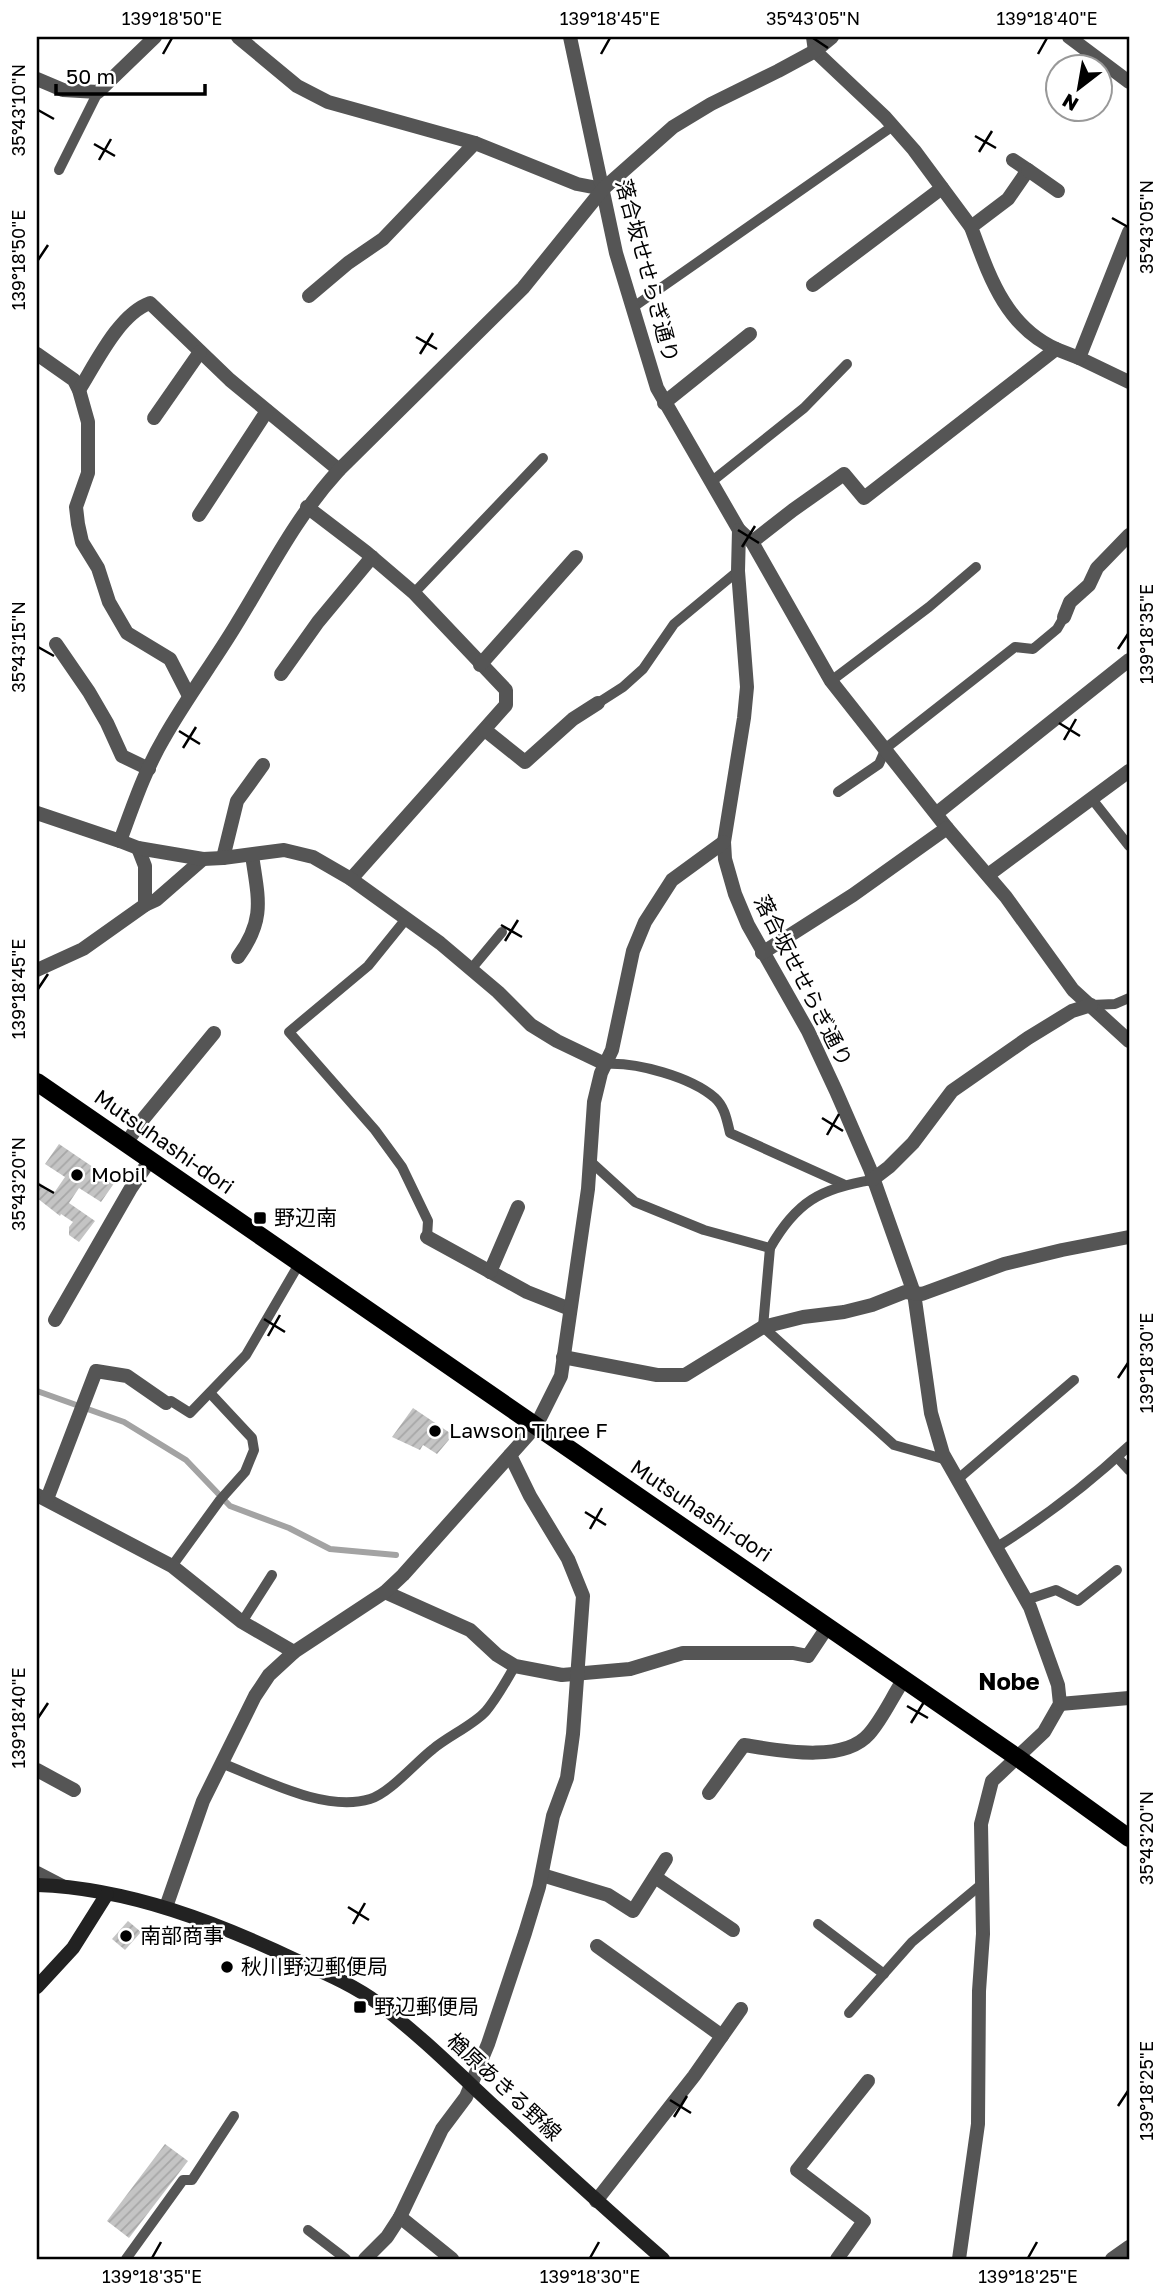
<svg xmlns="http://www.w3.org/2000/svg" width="1166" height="2296" font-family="'Golos Text','Noto Sans JP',sans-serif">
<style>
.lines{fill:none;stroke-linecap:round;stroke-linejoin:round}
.stream{stroke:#a3a3a3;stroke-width:6}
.building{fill:url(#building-hatch)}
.service{stroke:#555;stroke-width:10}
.minor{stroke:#555;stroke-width:14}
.secondary{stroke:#222;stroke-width:14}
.primary{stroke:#000;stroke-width:18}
.ticks{fill:none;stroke:#000;stroke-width:2.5}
.poi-dot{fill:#000;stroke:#fff;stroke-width:2.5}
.labels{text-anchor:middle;stroke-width:5;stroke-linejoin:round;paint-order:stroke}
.street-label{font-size:21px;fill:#000;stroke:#fff}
.poi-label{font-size:21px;fill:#000;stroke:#fff;text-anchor:start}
.quarter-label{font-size:24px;font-weight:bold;fill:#000;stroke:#fff}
.neatline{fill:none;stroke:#000;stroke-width:2.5}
.ticks-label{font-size:18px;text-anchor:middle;fill:#000}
</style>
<defs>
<pattern id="building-hatch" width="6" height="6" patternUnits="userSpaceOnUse" patternTransform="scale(1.75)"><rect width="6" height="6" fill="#c4c4c4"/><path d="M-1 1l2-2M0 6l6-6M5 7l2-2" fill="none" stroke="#a7a7a7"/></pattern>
</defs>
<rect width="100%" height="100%" fill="#fff"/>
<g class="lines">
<path class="stream" d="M 37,1391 L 124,1422 L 186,1460 L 230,1506 L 289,1528 L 330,1549 L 396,1555"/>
</g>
<g class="building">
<path d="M 59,1144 L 115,1182 L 101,1202 L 79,1188 L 69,1203 L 95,1221 L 79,1242 L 69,1235 L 69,1227 L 73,1222 L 61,1214 L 60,1216 L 37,1198 L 37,1181 L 54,1193 L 65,1177 L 45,1164 Z"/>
<path d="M 413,1408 L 453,1435 L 437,1454 L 423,1445 L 420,1450 L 392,1437 Z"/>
<path d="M 128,1921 L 141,1932 L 125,1950 L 112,1939 Z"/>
<path d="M 165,2144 L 188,2161 L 129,2238 L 107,2221 Z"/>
</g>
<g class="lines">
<g class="service">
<path d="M 59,170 L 98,92"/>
<path d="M 632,308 L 893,126"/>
<path d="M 711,482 L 804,408 L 847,364"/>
<path d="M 414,593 L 543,458"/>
<path d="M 831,681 L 929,607 L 976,567"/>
<path d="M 598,703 L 623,687 L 643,669 L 674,624 L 738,571"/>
<path d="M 838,792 L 879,764 L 886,748 L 1015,647 L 1033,649 L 1057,629 L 1064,617"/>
<path d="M 1092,799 L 1129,846"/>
<path d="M 406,919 L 368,966 L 289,1032 L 375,1130 L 402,1167 L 428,1221 L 427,1237"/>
<path d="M 472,968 L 502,932"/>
<path d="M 1091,1005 L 1115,1004 L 1129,998"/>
<path d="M 605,1064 C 637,1062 691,1077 715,1098 C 725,1107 727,1121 730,1133 L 843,1184"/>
<path d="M 591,1162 L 635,1202 L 704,1230 L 770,1248 C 796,1202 821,1188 872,1180"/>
<path d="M 770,1248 L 763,1327 L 894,1445 L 947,1460"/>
<path d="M 166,1403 L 171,1401 L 190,1413 L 246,1355 L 299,1264"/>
<path d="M 1117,1457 L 1129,1470"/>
<path d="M 958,1479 L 1074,1380"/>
<path d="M 997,1547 C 1045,1517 1088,1484 1129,1446"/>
<path d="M 172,1566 L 220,1500 L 245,1472 L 254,1450 L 252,1438 L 210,1393"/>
<path d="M 1026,1600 L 1056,1590 L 1078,1601 L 1117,1570"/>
<path d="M 242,1622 L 272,1575"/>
<path d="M 221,1763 C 263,1779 325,1813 370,1799 C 390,1793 416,1762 433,1749 C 447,1737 475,1724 486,1711 C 497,1698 506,1681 515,1666"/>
<path d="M 818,1924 L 884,1974"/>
<path d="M 849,2013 L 912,1942 L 983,1883"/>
<path d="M 308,2230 L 346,2259"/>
<path d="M 126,2259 L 183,2180 L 192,2180 L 234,2116"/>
</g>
<g class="minor">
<path d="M 238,37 L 297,86 L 328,102 L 475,143 L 577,184 L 603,189"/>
<path d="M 570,37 L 616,253 L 657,388 L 739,530 L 738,571 L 747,687 L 744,718 L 724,842 L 725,859 L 735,894 L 748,925 L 808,1031 L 836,1091 L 870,1169 L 914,1293 L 931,1413 L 943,1454 L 1030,1607 L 1058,1685 L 1060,1704 L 1044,1732 L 992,1781 L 981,1824 L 983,1934 L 979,1991 L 978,2124 L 959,2259"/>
<path d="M 813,37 L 815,51 L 885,117 L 914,150 L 971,227"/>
<path d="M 1069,37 L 1129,82"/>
<path d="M 37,79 L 63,90 L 98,92 L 155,37"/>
<path d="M 1013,160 L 1028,170 L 1008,199 L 971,227 C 989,275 1005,326 1056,349"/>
<path d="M 1028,170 L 1058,191"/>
<path d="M 813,285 L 942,188"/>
<path d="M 309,296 L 348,263 L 383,239 L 475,143"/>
<path d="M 37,354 L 74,380 L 79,390 L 88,422 L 88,473 L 76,507 L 78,524 L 82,542 L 98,568 L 109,602 L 127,633 L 170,659 L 189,696"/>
<path d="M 1079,358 L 1129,382"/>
<path d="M 79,390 C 96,363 119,314 150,303 L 230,380 L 339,470"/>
<path d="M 664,403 L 750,334"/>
<path d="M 154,418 L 200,352"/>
<path d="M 307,507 L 366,552 L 414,593 L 506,690 L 506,705 L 351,879"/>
<path d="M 199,515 L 267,411"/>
<path d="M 739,530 L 752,542 L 831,681 L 947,828 L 1006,897 L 1073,990 L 1129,1041"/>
<path d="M 752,542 L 793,510 L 844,474 L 864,498 L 1056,349 L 1079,358 L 1129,232"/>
<path d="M 1064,617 L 1070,602 L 1089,585 L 1097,568 L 1129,535"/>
<path d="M 56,644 L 89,692 L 107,723 L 122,756 L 149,769"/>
<path d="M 480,665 L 576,557"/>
<path d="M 281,674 L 318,622 L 372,557"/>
<path d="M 485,730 L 525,762 L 573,719 L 598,703"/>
<path d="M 37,813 L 120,841"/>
<path d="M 937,813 L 1129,660"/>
<path d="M 223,858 L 237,801 L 263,765"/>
<path d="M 988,875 L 1129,771"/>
<path d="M 145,905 L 156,900 L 203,859"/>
<path d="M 762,953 L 853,895 L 947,828"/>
<path d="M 238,957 C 266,919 258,898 252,855"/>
<path d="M 37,970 L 83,949 L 145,905 L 145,866 L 138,848"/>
<path d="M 605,1064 L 557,1041 L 531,1025 L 498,992 L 440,943 L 351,879 L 313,857 L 284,850 L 223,858 L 203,859 L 138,848 L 120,841 C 133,806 145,770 164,738 C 186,699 213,663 236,625 C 270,570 295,518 339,470 L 523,288 L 603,189 L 673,127 L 711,104 L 778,71 L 815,51 L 832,37"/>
<path d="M 126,1143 L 144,1118 L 214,1033"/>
<path d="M 872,1180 L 889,1167 L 913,1143 L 952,1091 L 1028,1038 L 1072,1011 L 1091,1005"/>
<path d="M 427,1237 L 527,1292 L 570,1309"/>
<path d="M 490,1272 L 518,1207"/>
<path d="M 55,1320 L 131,1188 L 150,1160"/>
<path d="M 563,1357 L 657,1375 L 685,1375 L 763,1327 L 803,1317 L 844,1312 L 872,1305 L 905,1292 L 922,1294 L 1004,1264 L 1062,1250 L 1129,1237"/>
<path d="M 37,1495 L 172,1566 L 242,1622 L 294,1652"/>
<path d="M 47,1499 L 96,1371 L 127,1376 L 166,1403"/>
<path d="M 385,1592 L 470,1630 L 497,1655 L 515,1666 L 562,1675 L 630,1669 L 683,1653 L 793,1653 L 808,1656 L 828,1626"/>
<path d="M 1060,1704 L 1129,1698"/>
<path d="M 37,1770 L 74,1790"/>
<path d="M 709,1793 L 744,1745 C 777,1750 843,1764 869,1734 C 883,1718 892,1697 904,1679"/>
<path d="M 37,1873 L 62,1886"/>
<path d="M 542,1875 L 608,1895 L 633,1911 L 666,1859"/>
<path d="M 655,1877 L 733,1930"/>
<path d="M 166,1907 L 203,1801 L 255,1696 L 269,1675 L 294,1652 L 385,1592 L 403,1575 L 536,1426 L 561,1376 L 588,1189 L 594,1102 L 601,1073 L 612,1050 L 633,951 L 645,922 L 672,880 L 724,842"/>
<path d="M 722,2036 L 741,2009"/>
<path d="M 596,2201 L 694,2076 L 722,2036 L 597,1946"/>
<path d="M 400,2217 L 452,2259"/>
<path d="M 365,2259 L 387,2237 L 400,2217 L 442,2129 L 466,2097 L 488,2044 L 525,1933 L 539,1887 L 553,1816 L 567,1778 L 573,1734 L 583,1596 L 568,1559 L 530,1496 L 510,1455"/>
<path d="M 837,2259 L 864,2221 L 797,2170 L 868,2081"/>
<path d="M 1112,2259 L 1129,2247"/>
</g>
<g class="secondary">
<path d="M 37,1885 C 129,1888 218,1923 300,1962 C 327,1974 355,1986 379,2004 C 421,2036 459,2074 498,2110 C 552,2160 607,2210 663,2259"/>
<path d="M 37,1987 L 73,1948 L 107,1894"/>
</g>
<path class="primary" d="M 37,1082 L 1018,1758 L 1129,1838"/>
</g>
<path class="ticks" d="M 813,38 L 828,48M 163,54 L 172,38M 601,54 L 610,38M 1038,54 L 1047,38M 38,110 L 54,119M 975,136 L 996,148M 94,144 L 115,156M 979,152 L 992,131M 99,160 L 111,139M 1112,218 L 1128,227M 38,260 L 48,245M 416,337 L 437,349M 420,354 L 433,333M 738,530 L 759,543M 742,547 L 755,526M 38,647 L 54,656M 1118,649 L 1128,634M 1059,723 L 1080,736M 179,731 L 200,744M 1064,740 L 1076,719M 183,748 L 196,727M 501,925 L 522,937M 505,941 L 518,920M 38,989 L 48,974M 822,1118 L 843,1131M 827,1135 L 839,1114M 38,1184 L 54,1193M 264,1319 L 285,1332M 268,1336 L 280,1315M 1118,1378 L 1128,1363M 585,1512 L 606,1525M 590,1529 L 602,1508M 907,1706 L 928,1718M 38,1718 L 48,1703M 911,1723 L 924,1702M 1112,1829 L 1128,1838M 348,1907 L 369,1920M 353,1924 L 365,1903M 670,2100 L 691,2113M 1118,2106 L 1128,2091M 674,2117 L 687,2096M 152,2258 L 161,2242M 590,2258 L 599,2242M 1028,2258 L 1037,2242"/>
<g class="poi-dot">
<circle cx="77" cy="1175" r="7"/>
<rect x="253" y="1211" width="14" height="14" rx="3.5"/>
<circle cx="435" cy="1431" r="7"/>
<circle cx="126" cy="1936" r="7"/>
<circle cx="227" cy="1967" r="7"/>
<rect x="353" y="2000" width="14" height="14" rx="3.5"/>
</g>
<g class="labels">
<g class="street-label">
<text transform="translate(647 271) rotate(75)" y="7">落合坂せせらぎ通り</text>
<text transform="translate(803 981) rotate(63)" y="7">落合坂せせらぎ通り</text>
<text transform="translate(164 1142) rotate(35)" y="7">Mutsuhashi-dori</text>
<text transform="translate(701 1511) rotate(34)" y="7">Mutsuhashi-dori</text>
<text transform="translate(504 2087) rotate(43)" y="7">楢原あきる野線</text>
</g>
<g class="poi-label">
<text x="91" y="1182">Mobil</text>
<text x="274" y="1225">野辺南</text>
<text x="449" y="1438">Lawson Three F</text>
<text x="140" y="1943">南部商事</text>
<text x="241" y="1974">秋川野辺郵便局</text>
<text x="374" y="2014">野辺郵便局</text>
</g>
<g class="quarter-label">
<text x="1009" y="1690">Nobe</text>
</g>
</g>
<rect width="1166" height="2296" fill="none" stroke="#ffffff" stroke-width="77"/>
<g transform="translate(1079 88) rotate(211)"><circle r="33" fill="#ffffff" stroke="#999999" stroke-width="2"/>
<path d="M0-5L12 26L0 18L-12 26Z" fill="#000000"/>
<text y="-10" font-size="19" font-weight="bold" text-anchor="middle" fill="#000000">N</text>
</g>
<path d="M56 84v10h149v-10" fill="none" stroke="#000000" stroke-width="3.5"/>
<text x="66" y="84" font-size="21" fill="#000000" stroke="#ffffff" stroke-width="5" paint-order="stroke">50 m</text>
<rect x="38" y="38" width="1090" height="2220" class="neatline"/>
<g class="ticks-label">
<text x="172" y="25">139°18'50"E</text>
<text x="610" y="25">139°18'45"E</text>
<text x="813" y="25">35°43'05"N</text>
<text x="1047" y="25">139°18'40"E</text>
<text transform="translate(19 110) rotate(-90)" y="6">35°43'10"N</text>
<text transform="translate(1147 227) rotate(-90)" y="6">35°43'05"N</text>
<text transform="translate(19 260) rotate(-90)" y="6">139°18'50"E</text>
<text transform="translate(1147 634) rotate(-90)" y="6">139°18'35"E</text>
<text transform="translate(19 647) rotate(-90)" y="6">35°43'15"N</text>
<text transform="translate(19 989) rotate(-90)" y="6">139°18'45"E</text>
<text transform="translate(19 1184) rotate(-90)" y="6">35°43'20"N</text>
<text transform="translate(1147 1363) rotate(-90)" y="6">139°18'30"E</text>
<text transform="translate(19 1718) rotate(-90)" y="6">139°18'40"E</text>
<text transform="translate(1147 1838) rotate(-90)" y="6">35°43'20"N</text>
<text transform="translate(1147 2091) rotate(-90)" y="6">139°18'25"E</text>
<text x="152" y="2283">139°18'35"E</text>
<text x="590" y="2283">139°18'30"E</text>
<text x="1028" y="2283">139°18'25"E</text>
</g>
</svg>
